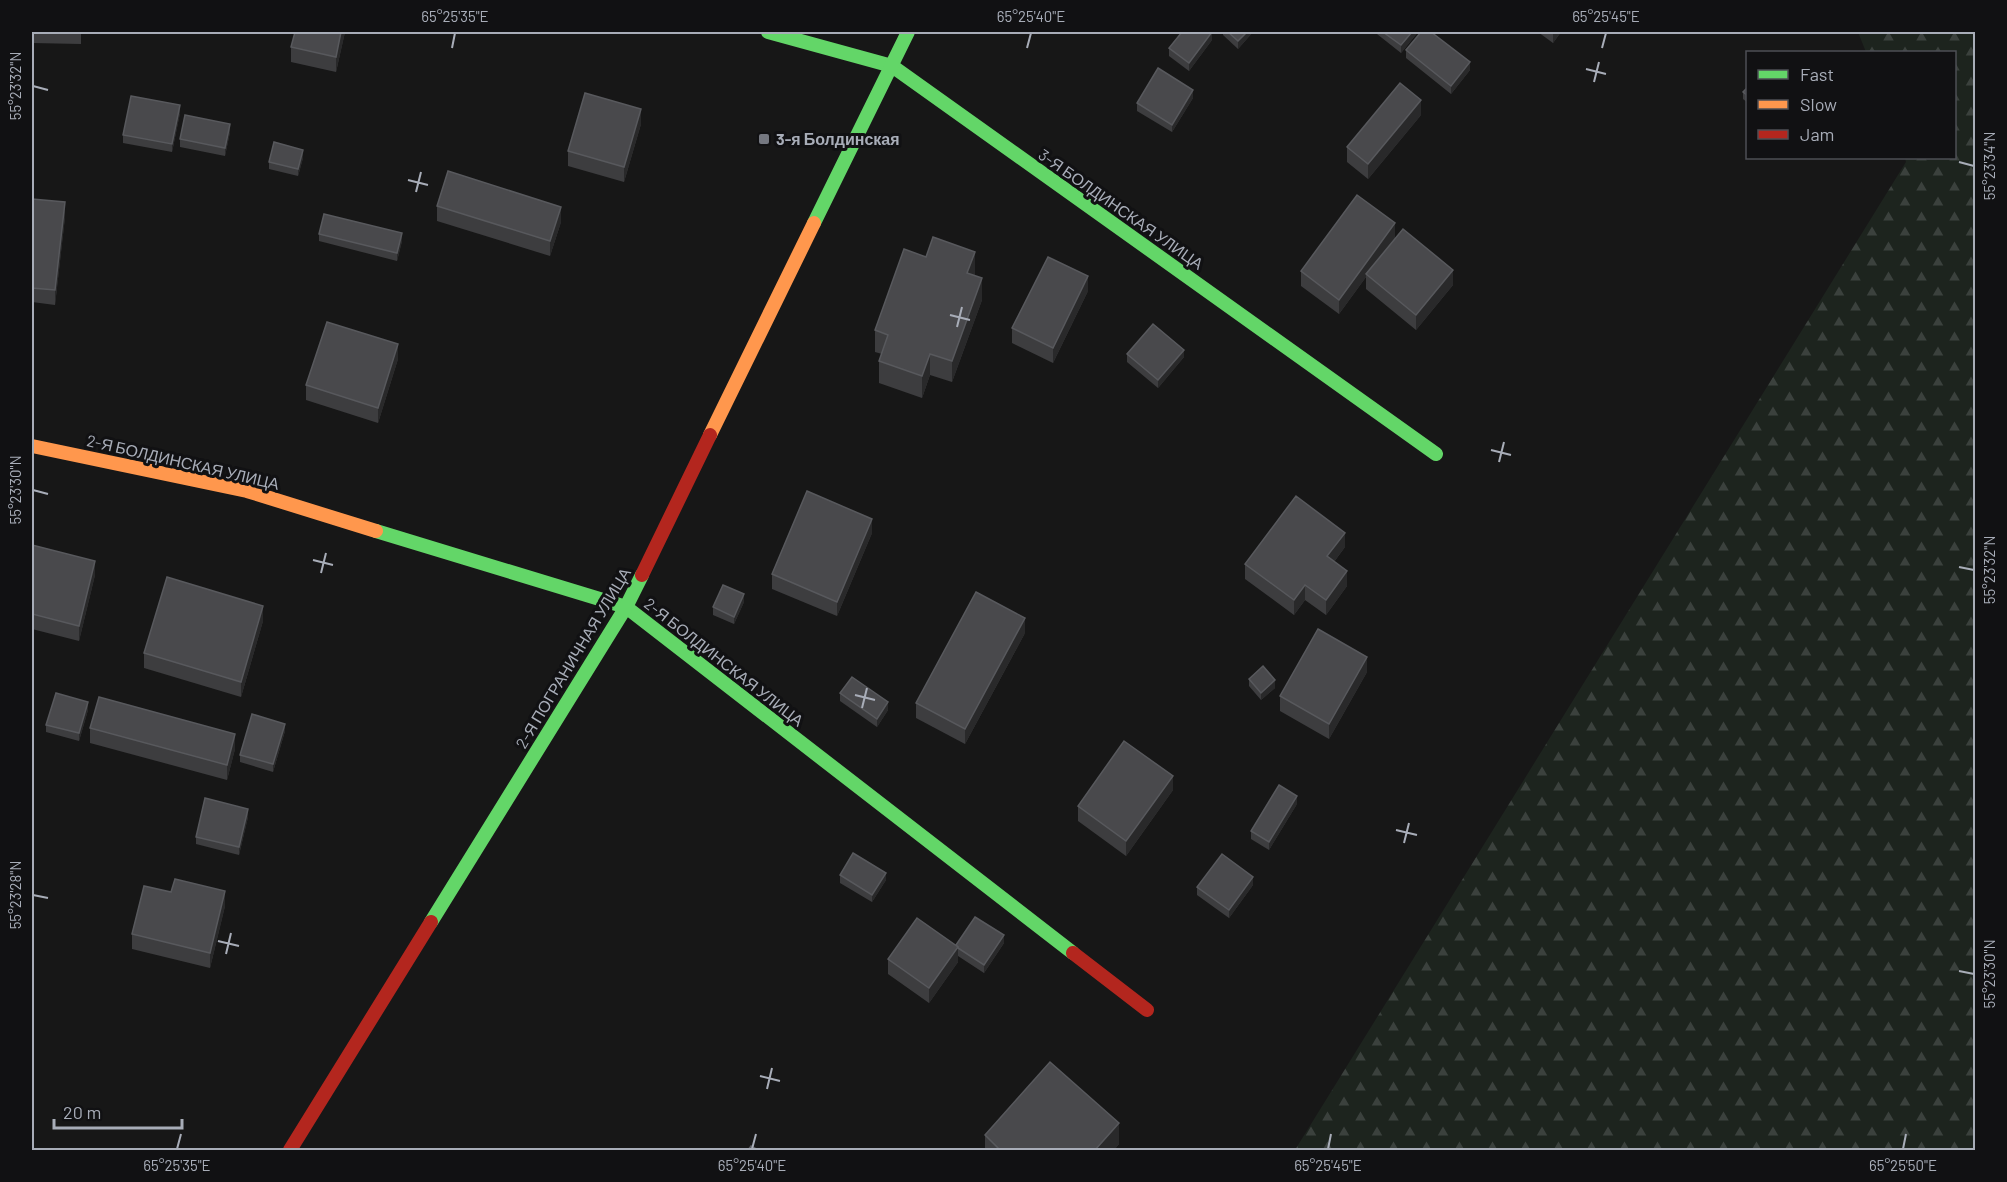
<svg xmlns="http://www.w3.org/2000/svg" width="2007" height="1182" font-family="Barlow,sans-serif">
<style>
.forest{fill:url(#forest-firs)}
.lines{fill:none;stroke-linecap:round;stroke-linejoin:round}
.fast{stroke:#63d668;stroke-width:14}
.slow{stroke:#ff974d;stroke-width:14}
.jam{stroke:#b3261e;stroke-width:14}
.wall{fill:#3d3d3f}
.shaded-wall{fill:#29292a}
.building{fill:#49494c;stroke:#58595d;stroke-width:1.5}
.ticks{fill:none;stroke:#a8adb8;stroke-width:2}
.poi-dot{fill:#757880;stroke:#111113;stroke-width:2}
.labels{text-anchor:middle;stroke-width:6;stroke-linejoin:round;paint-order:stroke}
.poi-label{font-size:16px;font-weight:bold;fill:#a8adb8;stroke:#111113;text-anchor:start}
.street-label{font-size:16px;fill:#a8adb8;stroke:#111113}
.neatline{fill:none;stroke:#a8adb8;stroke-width:2}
.ticks-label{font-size:15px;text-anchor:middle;fill:#a8adb8}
</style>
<defs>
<pattern id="forest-firs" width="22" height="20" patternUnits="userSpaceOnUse" patternTransform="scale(1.5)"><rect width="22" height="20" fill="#1d241e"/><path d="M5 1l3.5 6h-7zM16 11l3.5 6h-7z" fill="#3b413d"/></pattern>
</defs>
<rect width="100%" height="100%" fill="#171717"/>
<path class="forest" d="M 1858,32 L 1975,32 L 1975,1150 L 1295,1150 L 1906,162 L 1905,158 L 1954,158 L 1954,52 L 1866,52 Z"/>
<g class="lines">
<g class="fast">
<path d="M 768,32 L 892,66 L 1436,454"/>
<path d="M 814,223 L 908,32"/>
<path d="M 376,531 L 626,607 L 1073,953"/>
<path d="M 431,922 L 626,607 L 642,575"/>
</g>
<g class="slow">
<path d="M 710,435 L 814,223"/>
<path d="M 32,446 L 247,491 L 376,531"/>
</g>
<g class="jam">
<path d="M 642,575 L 710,435"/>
<path d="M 1073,953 L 1147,1010"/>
<path d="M 290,1150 L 431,922"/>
</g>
</g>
<g class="wall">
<path d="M 32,32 L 81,32 L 81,44 L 32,43 Z"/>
<path d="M 295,32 L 345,32 L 336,72 L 291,62 L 291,47 Z"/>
<path d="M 1223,32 L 1253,32 L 1238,49 L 1223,35 Z"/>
<path d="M 1377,32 L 1418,32 L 1401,53 L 1377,34 Z"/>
<path d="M 1538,32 L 1561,32 L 1553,43 Z"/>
<path d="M 1212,40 L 1189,71 L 1169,56 L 1169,48 Z"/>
<path d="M 1406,50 L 1470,70 L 1451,94 L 1406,58 Z"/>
<path d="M 1748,87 L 1748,103 L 1743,99 L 1743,92 Z"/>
<path d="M 1193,98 L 1172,132 L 1137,111 L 1137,103 Z"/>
<path d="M 180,113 L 172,152 L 123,143 L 123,135 Z"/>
<path d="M 1421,115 L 1368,179 L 1347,162 L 1347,147 Z"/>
<path d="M 641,124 L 624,182 L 568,166 L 568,151 Z"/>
<path d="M 230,132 L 225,156 L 180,147 L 180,139 Z"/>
<path d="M 303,158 L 298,176 L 269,169 L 269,162 Z"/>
<path d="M 32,199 L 65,217 L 55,305 L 32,302 Z"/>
<path d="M 437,206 L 561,222 L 550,256 L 437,221 Z"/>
<path d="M 319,234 L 402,241 L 397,261 L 319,241 Z"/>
<path d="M 1395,238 L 1387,248 L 1453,285 L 1416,330 L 1366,289 L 1366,277 L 1339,314 L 1301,286 L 1301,271 Z"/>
<path d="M 975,273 L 974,276 L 982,300 L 952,382 L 930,375 L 922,398 L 879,383 L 879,361 L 882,354 L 875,352 L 875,330 Z"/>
<path d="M 1088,291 L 1053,363 L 1012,343 L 1012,328 Z"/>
<path d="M 1127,354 L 1184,357 L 1158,388 L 1127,362 Z"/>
<path d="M 398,359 L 378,423 L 306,400 L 306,385 Z"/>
<path d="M 872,533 L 837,616 L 772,589 L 772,574 Z"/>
<path d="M 32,545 L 95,575 L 79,641 L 32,629 Z"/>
<path d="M 1345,547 L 1334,562 L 1347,586 L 1326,615 L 1305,600 L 1294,615 L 1245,579 L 1245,564 Z"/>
<path d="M 744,602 L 734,624 L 713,615 L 713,607 Z"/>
<path d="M 263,621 L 241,697 L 144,668 L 144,653 Z"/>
<path d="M 1025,633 L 965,744 L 916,718 L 916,703 Z"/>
<path d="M 1367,672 L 1329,739 L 1280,711 L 1280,696 Z"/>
<path d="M 1249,679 L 1275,688 L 1261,700 L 1249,686 Z"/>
<path d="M 840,693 L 888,710 L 877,727 L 840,701 Z"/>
<path d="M 88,710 L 79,741 L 46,732 L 46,725 Z"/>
<path d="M 90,728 L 235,749 L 227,780 L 90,743 Z"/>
<path d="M 285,731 L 273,772 L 240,762 L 240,755 Z"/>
<path d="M 1173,790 L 1126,856 L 1078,821 L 1078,806 Z"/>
<path d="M 1297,804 L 1269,850 L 1251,839 L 1251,831 Z"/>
<path d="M 248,817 L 239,855 L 196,844 L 196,837 Z"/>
<path d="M 840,875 L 886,880 L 872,902 L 840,883 Z"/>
<path d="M 1253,885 L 1229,918 L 1197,895 L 1197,887 Z"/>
<path d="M 225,906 L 210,968 L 132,949 L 132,934 Z"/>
<path d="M 1004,943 L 984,973 L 958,956 L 958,962 L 929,1003 L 888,974 L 888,959 L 956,945 Z"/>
<path d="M 985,1135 L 1119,1144 L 1114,1150 L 985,1150 Z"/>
</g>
<g class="shaded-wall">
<path d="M 341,32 L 345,32 L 336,72 L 336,57 Z"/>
<path d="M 1212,32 L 1212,40 L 1189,71 L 1189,63 Z"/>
<path d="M 1247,32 L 1253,32 L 1238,49 L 1238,41 Z"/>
<path d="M 1412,32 L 1418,32 L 1401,53 L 1401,45 Z"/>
<path d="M 1553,32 L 1561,32 L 1553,43 Z"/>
<path d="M 1470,62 L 1470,70 L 1451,94 L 1451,86 Z"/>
<path d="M 1193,90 L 1193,98 L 1172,132 L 1172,125 Z"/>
<path d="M 1421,100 L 1421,115 L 1368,179 L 1368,164 Z"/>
<path d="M 180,105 L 180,113 L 172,152 L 172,144 Z"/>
<path d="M 641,109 L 641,124 L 624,182 L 624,167 Z"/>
<path d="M 230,124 L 230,132 L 225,156 L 225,148 Z"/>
<path d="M 303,150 L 303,158 L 298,176 L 298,169 Z"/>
<path d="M 65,202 L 65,217 L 55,305 L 55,290 Z"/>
<path d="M 561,207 L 561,222 L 550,256 L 550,241 Z"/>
<path d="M 1395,223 L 1395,238 L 1367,275 L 1366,274 L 1366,277 L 1339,314 L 1339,300 Z"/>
<path d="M 402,233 L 402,241 L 397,261 L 397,253 Z"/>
<path d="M 975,252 L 975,273 L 967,295 L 967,273 Z"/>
<path d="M 1453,270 L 1453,285 L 1416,330 L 1416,315 Z"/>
<path d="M 1088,276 L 1088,291 L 1053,363 L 1053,348 Z"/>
<path d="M 982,278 L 982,300 L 952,382 L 952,361 Z"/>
<path d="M 398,344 L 398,359 L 378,423 L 378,408 Z"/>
<path d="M 1184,350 L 1184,357 L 1158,388 L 1158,380 Z"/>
<path d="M 930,354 L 930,375 L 922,398 L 922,376 Z"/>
<path d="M 872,519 L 872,533 L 837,616 L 837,602 Z"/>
<path d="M 1345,533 L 1345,547 L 1327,571 L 1327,556 Z"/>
<path d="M 95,561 L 95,575 L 79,641 L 79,626 Z"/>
<path d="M 1347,571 L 1347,586 L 1326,615 L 1326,600 Z"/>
<path d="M 1305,585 L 1305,600 L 1294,615 L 1294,600 Z"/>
<path d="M 744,594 L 744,602 L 734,624 L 734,617 Z"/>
<path d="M 263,606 L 263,621 L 241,697 L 241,682 Z"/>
<path d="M 1025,618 L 1025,633 L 965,744 L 965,729 Z"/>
<path d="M 1367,657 L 1367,672 L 1329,739 L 1329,724 Z"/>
<path d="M 1275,680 L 1275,688 L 1261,700 L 1261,693 Z"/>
<path d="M 88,702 L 88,710 L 79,741 L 79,733 Z"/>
<path d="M 888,702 L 888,710 L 877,727 L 877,719 Z"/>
<path d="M 285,724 L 285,731 L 273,772 L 273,764 Z"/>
<path d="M 235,734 L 235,749 L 227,780 L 227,765 Z"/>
<path d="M 1173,776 L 1173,790 L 1126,856 L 1126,841 Z"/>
<path d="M 1297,796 L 1297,804 L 1269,850 L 1269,842 Z"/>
<path d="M 248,809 L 248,817 L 239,855 L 239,847 Z"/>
<path d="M 886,873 L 886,880 L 872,902 L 872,895 Z"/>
<path d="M 1253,877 L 1253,885 L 1229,918 L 1229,910 Z"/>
<path d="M 225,891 L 225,906 L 210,968 L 210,953 Z"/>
<path d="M 1004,935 L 1004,943 L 984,973 L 984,965 Z"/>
<path d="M 958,947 L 958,962 L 929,1003 L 929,988 Z"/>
<path d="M 1119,1123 L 1119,1144 L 1114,1150 L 1095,1150 Z"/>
</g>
<g class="building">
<path d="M 295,32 L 341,32 L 336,57 L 291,47 Z"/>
<path d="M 1182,32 L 1212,32 L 1189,63 L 1169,48 Z"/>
<path d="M 1228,32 L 1247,32 L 1238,41 Z"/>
<path d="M 1383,32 L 1412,32 L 1401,45 Z"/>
<path d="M 1421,32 L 1431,32 L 1470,62 L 1451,86 L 1406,50 Z"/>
<path d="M 1158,68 L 1193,90 L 1172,125 L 1137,103 Z"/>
<path d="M 1400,83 L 1421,100 L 1368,164 L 1347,147 Z"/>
<path d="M 1748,87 L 1748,96 L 1743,92 Z"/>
<path d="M 585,93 L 641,109 L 624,167 L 568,151 Z"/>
<path d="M 131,96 L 180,105 L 172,144 L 123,135 Z"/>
<path d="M 185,115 L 230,124 L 225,148 L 180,139 Z"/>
<path d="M 274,142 L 303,150 L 298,169 L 269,162 Z"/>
<path d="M 448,171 L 561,207 L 550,241 L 437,206 Z"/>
<path d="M 1357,195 L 1395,223 L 1339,300 L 1301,271 Z"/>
<path d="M 32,199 L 65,202 L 55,290 L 32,288 Z"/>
<path d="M 324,214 L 402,233 L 397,253 L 319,234 Z"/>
<path d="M 1403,229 L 1453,270 L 1416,315 L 1366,274 Z"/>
<path d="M 933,237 L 975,252 L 967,273 L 982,278 L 952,361 L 930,354 L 922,376 L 879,361 L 888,335 L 875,330 L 904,249 L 926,257 Z"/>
<path d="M 1048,257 L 1088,276 L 1053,348 L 1012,328 Z"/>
<path d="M 327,322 L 398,344 L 378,408 L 306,385 Z"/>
<path d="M 1153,324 L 1184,350 L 1158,380 L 1127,354 Z"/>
<path d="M 807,491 L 872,519 L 837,602 L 772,574 Z"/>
<path d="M 1296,496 L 1345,533 L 1327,556 L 1347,571 L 1326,600 L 1305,585 L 1294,600 L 1245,564 Z"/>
<path d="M 32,545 L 95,561 L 79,626 L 32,614 Z"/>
<path d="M 167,577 L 263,606 L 241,682 L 144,653 Z"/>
<path d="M 723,585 L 744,594 L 734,617 L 713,607 Z"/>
<path d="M 976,592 L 1025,618 L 965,729 L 916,703 Z"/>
<path d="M 1318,629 L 1367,657 L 1329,724 L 1280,696 Z"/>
<path d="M 1263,666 L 1275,680 L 1261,693 L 1249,679 Z"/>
<path d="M 852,677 L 888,702 L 877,719 L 840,693 Z"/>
<path d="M 56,693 L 88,702 L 79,733 L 46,725 Z"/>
<path d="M 99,697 L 235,734 L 227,765 L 90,728 Z"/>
<path d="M 252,714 L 285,724 L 273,764 L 240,755 Z"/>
<path d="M 1124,741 L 1173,776 L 1126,841 L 1078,806 Z"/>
<path d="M 1279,785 L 1297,796 L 1269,842 L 1251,831 Z"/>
<path d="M 205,798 L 248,809 L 239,847 L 196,837 Z"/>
<path d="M 853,853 L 886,873 L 872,895 L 840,875 Z"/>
<path d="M 1222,854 L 1253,877 L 1229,910 L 1197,887 Z"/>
<path d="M 175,879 L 225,891 L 210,953 L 132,934 L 144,886 L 171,892 Z"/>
<path d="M 975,917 L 1004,935 L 984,965 L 958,948 L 958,947 L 956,945 Z"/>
<path d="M 917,918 L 958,947 L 929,988 L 888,959 Z"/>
<path d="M 1050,1062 L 1119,1123 L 1095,1150 L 997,1150 L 998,1148 L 985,1135 Z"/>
<path d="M 751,1146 L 758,1150 L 748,1150 Z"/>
</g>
<path class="ticks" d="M 452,48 L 455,33M 1027,48 L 1031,33M 1602,48 L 1606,33M 1586,69 L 1606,74M 1594,82 L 1599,62M 33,86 L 48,90M 1959,162 L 1974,166M 408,180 L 428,185M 416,192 L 421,172M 950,315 L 970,320M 957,327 L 962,307M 1491,450 L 1511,455M 1499,462 L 1504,442M 33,490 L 48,494M 313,560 L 333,565M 1959,567 L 1974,570M 321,573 L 326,553M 855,695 L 875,700M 862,708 L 867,688M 1396,830 L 1417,835M 1404,843 L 1409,823M 33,895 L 48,898M 218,941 L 239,946M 226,954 L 231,933M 1959,971 L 1974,974M 760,1076 L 780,1081M 767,1089 L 772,1068M 177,1149 L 181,1134M 752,1149 L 756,1134M 1328,1149 L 1331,1134M 1903,1149 L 1906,1134"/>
<rect class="poi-dot" x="758" y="133" width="12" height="12" rx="3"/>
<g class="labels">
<g class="poi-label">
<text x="776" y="145">3-я Болдинская</text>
</g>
<g class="street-label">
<text transform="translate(1121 209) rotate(35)" y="6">3-Я БОЛДИНСКАЯ УЛИЦА</text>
<text transform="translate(183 462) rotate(13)" y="6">2-Я БОЛДИНСКАЯ УЛИЦА</text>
<text transform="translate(573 658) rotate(-59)" y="6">2-Я ПОГРАНИЧНАЯ УЛИЦА</text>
<text transform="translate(724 662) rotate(38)" y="6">2-Я БОЛДИНСКАЯ УЛИЦА</text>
</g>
</g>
<rect width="2007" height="1182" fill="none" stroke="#111113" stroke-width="66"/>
<rect x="1746" y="51" width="210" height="108" fill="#111113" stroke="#4d4f55" stroke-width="1.5"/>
<rect x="1758" y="70" width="30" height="9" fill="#63d668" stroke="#4d4f55" stroke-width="1.5"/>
<text x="1800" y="81" font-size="18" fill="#a8adb8">Fast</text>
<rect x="1758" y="100" width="30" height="9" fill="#ff974d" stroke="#4d4f55" stroke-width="1.5"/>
<text x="1800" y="111" font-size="18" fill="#a8adb8">Slow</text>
<rect x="1758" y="130" width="30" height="9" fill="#b3261e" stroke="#4d4f55" stroke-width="1.5"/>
<text x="1800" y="141" font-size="18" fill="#a8adb8">Jam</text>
<path d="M54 1119v9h128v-9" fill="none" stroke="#a8adb8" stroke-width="3"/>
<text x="63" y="1119" font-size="18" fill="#a8adb8" stroke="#111113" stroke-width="4.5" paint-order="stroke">20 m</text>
<rect x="33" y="33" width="1941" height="1116" class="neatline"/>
<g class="ticks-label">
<text x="455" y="22">65°25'35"E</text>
<text x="1031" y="22">65°25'40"E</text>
<text x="1606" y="22">65°25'45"E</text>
<text transform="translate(16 86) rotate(-90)" y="5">55°23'32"N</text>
<text transform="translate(1990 166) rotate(-90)" y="5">55°23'34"N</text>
<text transform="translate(16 490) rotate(-90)" y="5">55°23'30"N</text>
<text transform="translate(1990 570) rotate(-90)" y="5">55°23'32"N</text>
<text transform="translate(16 895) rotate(-90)" y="5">55°23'28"N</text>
<text transform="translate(1990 974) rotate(-90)" y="5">55°23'30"N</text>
<text x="177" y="1171">65°25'35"E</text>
<text x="752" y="1171">65°25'40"E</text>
<text x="1328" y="1171">65°25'45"E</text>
<text x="1903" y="1171">65°25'50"E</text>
</g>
</svg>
